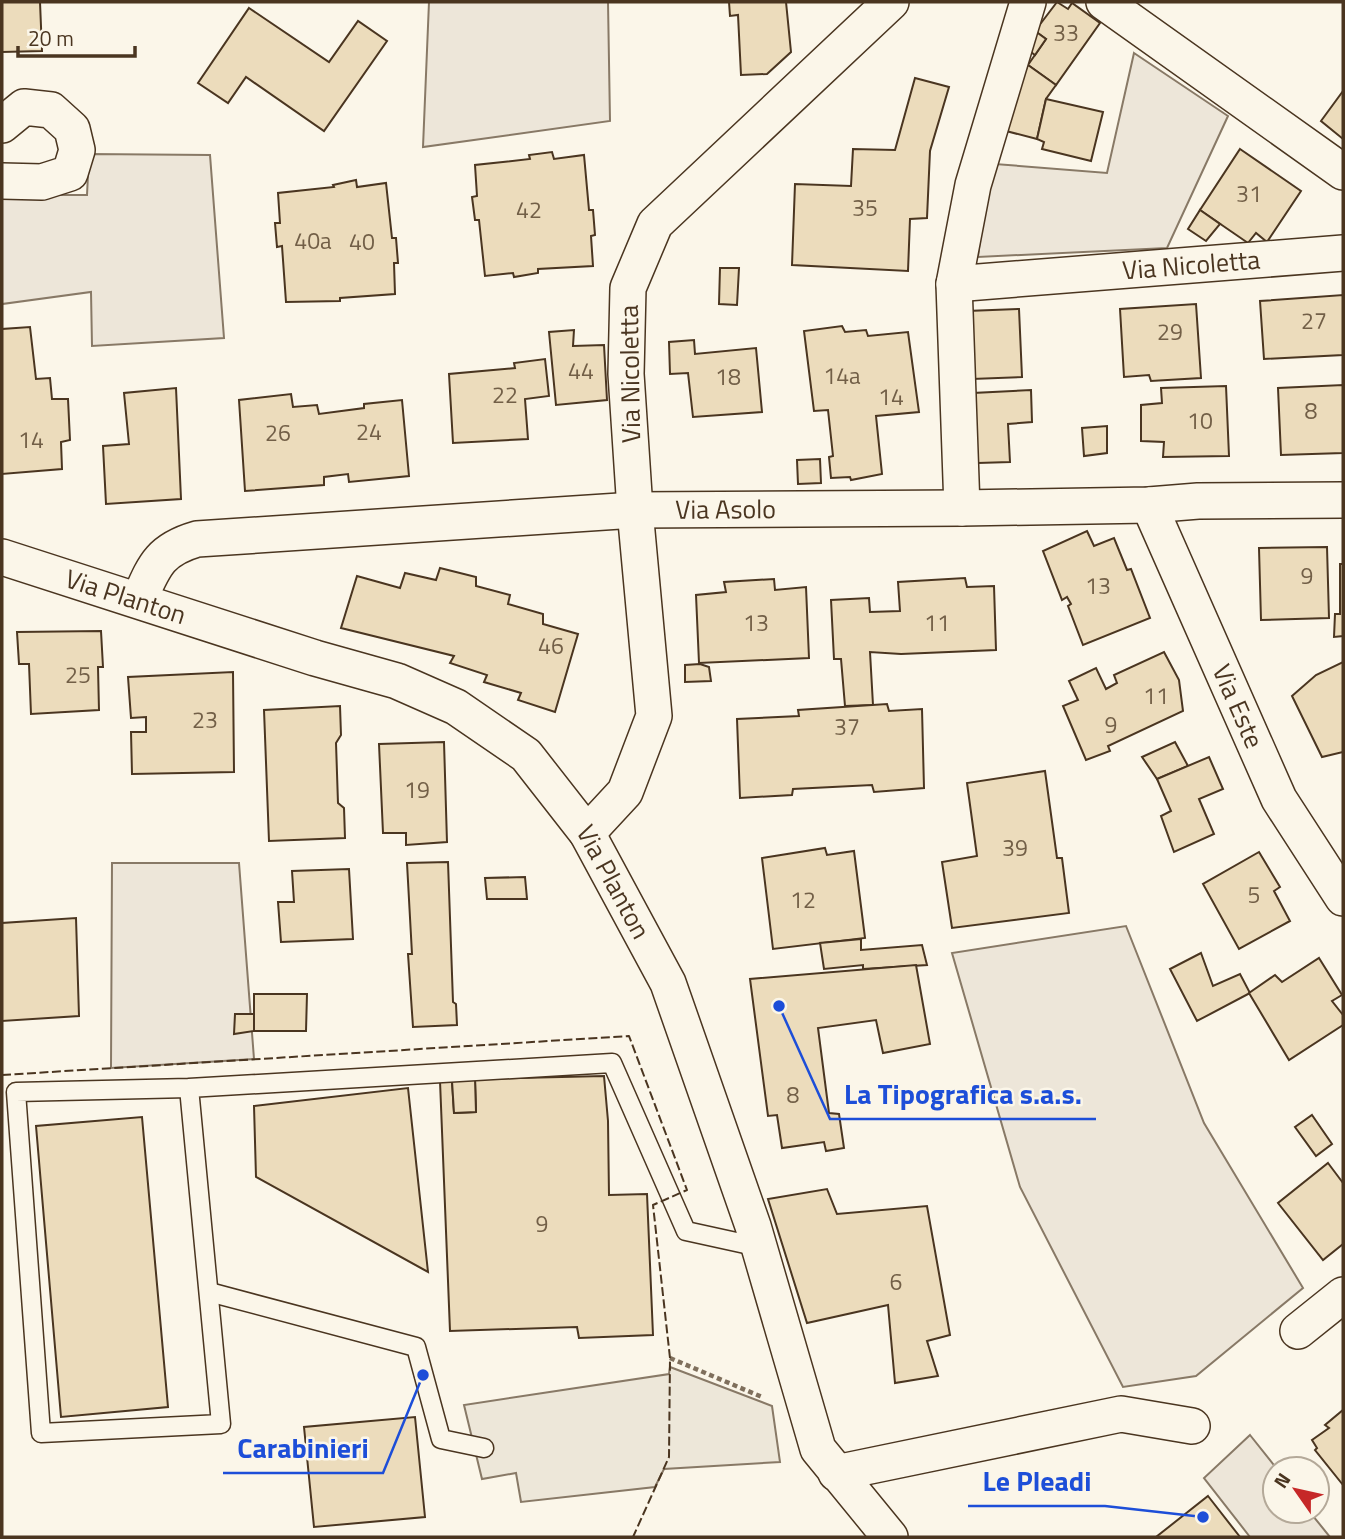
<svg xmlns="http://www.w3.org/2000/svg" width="1345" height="1539" font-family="'Titillium Web',sans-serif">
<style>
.green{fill:#ede6d9;stroke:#887966;stroke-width:2}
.parking{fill:#ede7d9;stroke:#887966;stroke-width:2}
.building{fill:#ecdcbc;stroke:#4a3520;stroke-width:2}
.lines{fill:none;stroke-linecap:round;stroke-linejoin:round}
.service-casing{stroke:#4a3520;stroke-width:21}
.minor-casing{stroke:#4a3520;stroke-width:38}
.path{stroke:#7f6f5c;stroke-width:4.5;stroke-dasharray:5 3.5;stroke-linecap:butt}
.service{stroke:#fbf6e9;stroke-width:18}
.minor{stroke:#fbf6e9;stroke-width:35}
.fence{stroke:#4a3520;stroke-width:2;stroke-dasharray:9 3.5;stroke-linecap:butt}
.labels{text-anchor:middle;stroke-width:5;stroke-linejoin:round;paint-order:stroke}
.number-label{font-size:23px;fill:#725f47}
.street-label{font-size:26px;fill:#4a3520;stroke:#fbf6e9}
.leader{fill:none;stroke:#1d4ed8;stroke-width:2.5}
.callout-dot{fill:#1d4ed8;stroke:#fbf6e9;stroke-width:2.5}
.callout-label{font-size:28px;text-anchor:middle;font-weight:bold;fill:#1d4ed8;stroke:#fbf6e9;stroke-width:5;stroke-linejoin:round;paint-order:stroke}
</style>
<rect width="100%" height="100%" fill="#fbf6e9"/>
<g class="green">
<path d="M 429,2 L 608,2 L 610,121 L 423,147 Z"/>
<path d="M 1134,53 L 1228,116 L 1167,248 L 978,257 L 986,185 L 995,164 L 1107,173 Z"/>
<path d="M 89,154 L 210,155 L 224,338 L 92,346 L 91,292 L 2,304 L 2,195 L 87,195 Z"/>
<path d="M 112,863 L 239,863 L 254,1059 L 111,1068 Z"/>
<path d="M 1126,926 L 1204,1123 L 1303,1288 L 1196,1376 L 1123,1387 L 1020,1187 L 952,953 Z"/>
<path d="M 1250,1435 L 1277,1469 L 1275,1511 L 1309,1511 L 1330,1537 L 1250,1537 L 1204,1478 Z"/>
</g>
<path class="parking" d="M 670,1367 L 772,1406 L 780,1462 L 664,1469 L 655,1487 L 521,1502 L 516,1473 L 482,1479 L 464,1405 L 669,1374 Z"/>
<g class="building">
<path d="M 2,2 L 40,2 L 42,51 L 2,52 Z"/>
<path d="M 729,2 L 786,2 L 791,52 L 767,74 L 741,75 L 738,15 L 730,16 Z"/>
<path d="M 1057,2 L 1068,9 L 1072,3 L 1100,23 L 1056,85 L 1028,65 L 1046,39 L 1035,31 Z"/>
<path d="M 249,8 L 329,62 L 358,21 L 387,41 L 324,131 L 246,77 L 228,103 L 198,83 Z"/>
<path d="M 1035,31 L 1046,39 L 1035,55 L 1024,47 Z"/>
<path d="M 1028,65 L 1056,85 L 1046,99 L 1037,139 L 1006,131 L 1018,85 Z"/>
<path d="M 915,78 L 949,87 L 930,151 L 927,218 L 910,219 L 908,271 L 792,265 L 795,184 L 851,186 L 853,149 L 895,150 Z"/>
<path d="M 1343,91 L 1343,139 L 1321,121 Z"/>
<path d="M 1046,99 L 1103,112 L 1091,161 L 1042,149 L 1044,142 L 1037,139 Z"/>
<path d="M 1240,149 L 1301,191 L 1267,242 L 1256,233 L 1248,243 L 1200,210 Z"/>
<path d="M 552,152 L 554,159 L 584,155 L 589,210 L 593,210 L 595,235 L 591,236 L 593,266 L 538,269 L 538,273 L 514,277 L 513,273 L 485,276 L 479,220 L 475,220 L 472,197 L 477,196 L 475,165 L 530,159 L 529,155 Z"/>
<path d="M 356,180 L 357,187 L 386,183 L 392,238 L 396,238 L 398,263 L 394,263 L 395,294 L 340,298 L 340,301 L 286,302 L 282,246 L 277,247 L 275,223 L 280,223 L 278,193 L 334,187 L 333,185 Z"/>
<path d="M 1200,210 L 1220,224 L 1206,241 L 1188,229 Z"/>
<path d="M 720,268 L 739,268 L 737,305 L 719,304 Z"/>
<path d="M 1343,295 L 1343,355 L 1264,359 L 1260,301 Z"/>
<path d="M 1196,304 L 1201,378 L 1151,381 L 1149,375 L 1124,377 L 1120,309 Z"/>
<path d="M 1019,309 L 1022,377 L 972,379 L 967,311 Z"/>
<path d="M 842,326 L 845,332 L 866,330 L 868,336 L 908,332 L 919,412 L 876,416 L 882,474 L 851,480 L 850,477 L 831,478 L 829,457 L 833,456 L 828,410 L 814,411 L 804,331 Z"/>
<path d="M 30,327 L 36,379 L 50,378 L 52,399 L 68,399 L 70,440 L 61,442 L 62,469 L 2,474 L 2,329 Z"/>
<path d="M 574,330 L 573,346 L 604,345 L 607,400 L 556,405 L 549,332 Z"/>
<path d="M 694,340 L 695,354 L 756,348 L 762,412 L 693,417 L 688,373 L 670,374 L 669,342 Z"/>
<path d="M 545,359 L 549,396 L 525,399 L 528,439 L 453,443 L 449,374 L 515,368 L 514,363 Z"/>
<path d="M 1343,385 L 1343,453 L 1281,455 L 1278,388 Z"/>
<path d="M 1226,386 L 1229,456 L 1163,457 L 1164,442 L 1141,441 L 1141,405 L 1162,403 L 1161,388 Z"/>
<path d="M 176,388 L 181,499 L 106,504 L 103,446 L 129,444 L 124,393 Z"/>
<path d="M 1031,390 L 1032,422 L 1008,424 L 1010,462 L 978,463 L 973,393 Z"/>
<path d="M 291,394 L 293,407 L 317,405 L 319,414 L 364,408 L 364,404 L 402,400 L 409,476 L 349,482 L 348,474 L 324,477 L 324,485 L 245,491 L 239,400 Z"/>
<path d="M 1107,426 L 1107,453 L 1084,456 L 1082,428 Z"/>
<path d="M 820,459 L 821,483 L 798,484 L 797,460 Z"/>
<path d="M 1087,531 L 1094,546 L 1114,538 L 1127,570 L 1131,569 L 1150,618 L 1083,645 L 1068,606 L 1071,604 L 1067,597 L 1062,600 L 1043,551 Z"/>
<path d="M 1327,547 L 1329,618 L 1261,620 L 1259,548 Z"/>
<path d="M 1340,564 L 1343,564 L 1343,636 L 1334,637 L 1335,614 L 1340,614 Z"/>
<path d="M 440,568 L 476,577 L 476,586 L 510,595 L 508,604 L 543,614 L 543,624 L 578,634 L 555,712 L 518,700 L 521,693 L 484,682 L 487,675 L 450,663 L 454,656 L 341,628 L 357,576 L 400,588 L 405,573 L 436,580 Z"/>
<path d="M 965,578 L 967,587 L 994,586 L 996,650 L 901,654 L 870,652 L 873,705 L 845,706 L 841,659 L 834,659 L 831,600 L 869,598 L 870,612 L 900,611 L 898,582 Z"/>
<path d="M 774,579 L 775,590 L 806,587 L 809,658 L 699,663 L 696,595 L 726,592 L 724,582 Z"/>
<path d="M 101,631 L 103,667 L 98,667 L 99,710 L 31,714 L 29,664 L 19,664 L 17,632 Z"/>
<path d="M 1164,652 L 1179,680 L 1183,711 L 1108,746 L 1110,751 L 1086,760 L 1063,706 L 1078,700 L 1069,681 L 1096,668 L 1106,689 L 1117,683 L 1114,675 Z"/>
<path d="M 1343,662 L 1343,752 L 1322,757 L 1292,696 L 1316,675 Z"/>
<path d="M 700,664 L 709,667 L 711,681 L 685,682 L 685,665 Z"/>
<path d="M 233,672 L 234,772 L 132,774 L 131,732 L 146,732 L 146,717 L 131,718 L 128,677 Z"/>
<path d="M 887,704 L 889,711 L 922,709 L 924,788 L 874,792 L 872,785 L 793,789 L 792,795 L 740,798 L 737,719 L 799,716 L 798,710 Z"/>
<path d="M 340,706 L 341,735 L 336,743 L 338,803 L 344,808 L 345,838 L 269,841 L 264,710 Z"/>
<path d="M 444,742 L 447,842 L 406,845 L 406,833 L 383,833 L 379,744 Z"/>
<path d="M 1175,742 L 1188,766 L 1157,779 L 1142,757 Z"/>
<path d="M 1209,757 L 1223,789 L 1199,799 L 1214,834 L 1174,852 L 1161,816 L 1171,811 L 1157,779 Z"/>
<path d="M 1045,771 L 1057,858 L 1062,858 L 1069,913 L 952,928 L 942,862 L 977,856 L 967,783 Z"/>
<path d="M 825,848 L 827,855 L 854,851 L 865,938 L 773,949 L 762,858 Z"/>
<path d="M 1259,852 L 1280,887 L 1274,891 L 1290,921 L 1239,949 L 1203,884 Z"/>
<path d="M 448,862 L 453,1002 L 456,1004 L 457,1025 L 413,1027 L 408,954 L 412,954 L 407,863 Z"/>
<path d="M 349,869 L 353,939 L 281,942 L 278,902 L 294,902 L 292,871 Z"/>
<path d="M 525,877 L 527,899 L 487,899 L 485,878 Z"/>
<path d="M 76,918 L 79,1016 L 2,1021 L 2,923 Z"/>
<path d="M 861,939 L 861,950 L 922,945 L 927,965 L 863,969 L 863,965 L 824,969 L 820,943 Z"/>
<path d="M 1201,953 L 1213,986 L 1240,974 L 1250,993 L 1197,1021 L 1170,969 Z"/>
<path d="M 1319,958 L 1342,995 L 1332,1001 L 1343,1015 L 1343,1025 L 1289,1060 L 1249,993 L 1275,975 L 1282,982 Z"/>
<path d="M 916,965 L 930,1044 L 883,1053 L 876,1020 L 818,1028 L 829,1113 L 839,1114 L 844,1148 L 826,1151 L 824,1142 L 782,1148 L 777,1115 L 768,1116 L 750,979 Z"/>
<path d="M 254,994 L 307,994 L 306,1031 L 254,1031 Z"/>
<path d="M 235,1014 L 254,1014 L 254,1031 L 234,1034 Z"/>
<path d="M 604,1076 L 608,1121 L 609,1195 L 647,1194 L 653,1335 L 579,1338 L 577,1327 L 450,1331 L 440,1081 L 452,1081 L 454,1113 L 476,1112 L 475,1079 Z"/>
<path d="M 475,1079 L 476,1112 L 454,1113 L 452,1081 Z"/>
<path d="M 408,1088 L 428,1272 L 256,1177 L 254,1106 Z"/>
<path d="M 1312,1115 L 1332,1144 L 1316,1156 L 1295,1127 Z"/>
<path d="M 142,1117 L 168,1407 L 61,1417 L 36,1126 Z"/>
<path d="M 1328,1163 L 1343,1183 L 1343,1244 L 1323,1260 L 1278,1203 Z"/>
<path d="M 827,1189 L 837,1214 L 927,1206 L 950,1335 L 927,1341 L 938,1376 L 895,1383 L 888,1305 L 807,1323 L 768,1199 Z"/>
<path d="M 1343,1410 L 1343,1485 L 1315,1450 L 1317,1448 L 1312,1440 L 1329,1428 L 1325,1425 Z"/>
<path d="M 415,1417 L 425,1517 L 314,1527 L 304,1427 Z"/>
<path d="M 1208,1496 L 1240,1537 L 1156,1537 Z"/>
</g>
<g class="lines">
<g class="service-casing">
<g id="service">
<path d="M 189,1088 L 16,1092 L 41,1433 L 221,1424 L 189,1088 L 612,1063 L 686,1231 L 759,1247"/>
<path d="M 209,1292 L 416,1347 L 441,1439 L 484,1448"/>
</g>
</g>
<g class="minor-casing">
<g id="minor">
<path d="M 1104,2 L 1343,172"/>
<path d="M 2,125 L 24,107 L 51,110 L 72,129 L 77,150 L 70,173 L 42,182 L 2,181"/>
<path id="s1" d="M 954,284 L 1343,253"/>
<path id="s2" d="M 1149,505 L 1279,799 L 1343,898"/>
<path d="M 962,508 L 954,284 L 973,185 L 1028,2"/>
<path id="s3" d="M 2,557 L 315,658 L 397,681 L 456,707 L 526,755 L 587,833 L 668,983 L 753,1226 L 818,1449 L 890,1537"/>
<path id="s4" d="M 139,600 C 154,566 159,550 197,539 L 635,510 L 962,508 L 1149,505 L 1198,501 L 1343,500"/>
<path d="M 587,833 L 625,792 L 654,716 L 635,510 L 626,374 L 628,288 L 655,224 L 891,2"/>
<path d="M 1298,1331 L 1343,1295"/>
<path d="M 836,1473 L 1121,1414 L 1192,1426"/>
</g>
</g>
<path class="path" d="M 670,1358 L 762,1397"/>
<use href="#service" class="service"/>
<use href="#minor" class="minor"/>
<path class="fence" d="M 2,1075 L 629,1036 L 687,1190 L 653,1205 L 670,1358 L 669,1457 L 633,1537"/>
</g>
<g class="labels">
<g class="number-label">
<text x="1066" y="41">33</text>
<text x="1249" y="202">31</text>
<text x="865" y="216">35</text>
<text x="529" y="218">42</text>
<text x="313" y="249">40a</text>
<text x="362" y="250">40</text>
<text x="1314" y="329">27</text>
<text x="1170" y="340">29</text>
<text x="581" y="379">44</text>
<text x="842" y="384">14a</text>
<text x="728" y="385">18</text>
<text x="505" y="403">22</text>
<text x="891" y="405">14</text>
<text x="1311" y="419">8</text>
<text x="1200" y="429">10</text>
<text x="369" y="440">24</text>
<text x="278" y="441">26</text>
<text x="31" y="448">14</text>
<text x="1307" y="584">9</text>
<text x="1098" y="594">13</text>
<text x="756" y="631">13</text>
<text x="937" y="631">11</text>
<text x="551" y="654">46</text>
<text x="78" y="683">25</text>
<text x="1156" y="704">11</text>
<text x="205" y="728">23</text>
<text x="1111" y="733">9</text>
<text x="847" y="735">37</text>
<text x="417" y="798">19</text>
<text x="1015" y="856">39</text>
<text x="1254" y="903">5</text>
<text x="803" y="908">12</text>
<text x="793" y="1103">8</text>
<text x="542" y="1232">9</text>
<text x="896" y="1290">6</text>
</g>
<g class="street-label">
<text dy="9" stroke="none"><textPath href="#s1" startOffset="238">Via Nicoletta</textPath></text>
<text transform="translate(630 374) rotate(-91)" y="9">Via Nicoletta</text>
<text dy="9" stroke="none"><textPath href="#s4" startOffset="618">Via Asolo</textPath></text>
<text dy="9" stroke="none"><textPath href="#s3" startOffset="130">Via Planton</textPath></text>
<text dy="9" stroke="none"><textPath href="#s2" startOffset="220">Via Este</textPath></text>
<text dy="9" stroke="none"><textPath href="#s3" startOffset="718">Via Planton</textPath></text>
</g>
</g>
<path class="leader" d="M779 1006L830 1119H1096M423 1375L383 1473H223M1203 1517L1105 1506H968"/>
<g class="callout-dot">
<circle cx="779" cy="1006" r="7"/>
<circle cx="423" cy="1375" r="7"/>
<circle cx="1203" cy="1517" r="7"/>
</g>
<g class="callout-label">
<text x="963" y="1104">La Tipografica s.a.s.</text>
<text x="303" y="1458">Carabinieri</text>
<text x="1037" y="1491">Le Pleadi</text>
</g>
<rect width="1345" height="1539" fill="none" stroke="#4a3520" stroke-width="7"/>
<g transform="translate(1296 1490) rotate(304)"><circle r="33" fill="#fbf6e9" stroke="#b4a999" stroke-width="2"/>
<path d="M0-5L12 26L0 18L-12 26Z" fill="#c62828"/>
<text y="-10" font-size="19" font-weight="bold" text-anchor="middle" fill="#4a3520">N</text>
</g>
<path d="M18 46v10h117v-10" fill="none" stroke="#4a3520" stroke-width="3.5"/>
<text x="28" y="46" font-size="21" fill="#4a3520" stroke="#fbf6e9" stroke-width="5" paint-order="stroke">20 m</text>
</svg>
